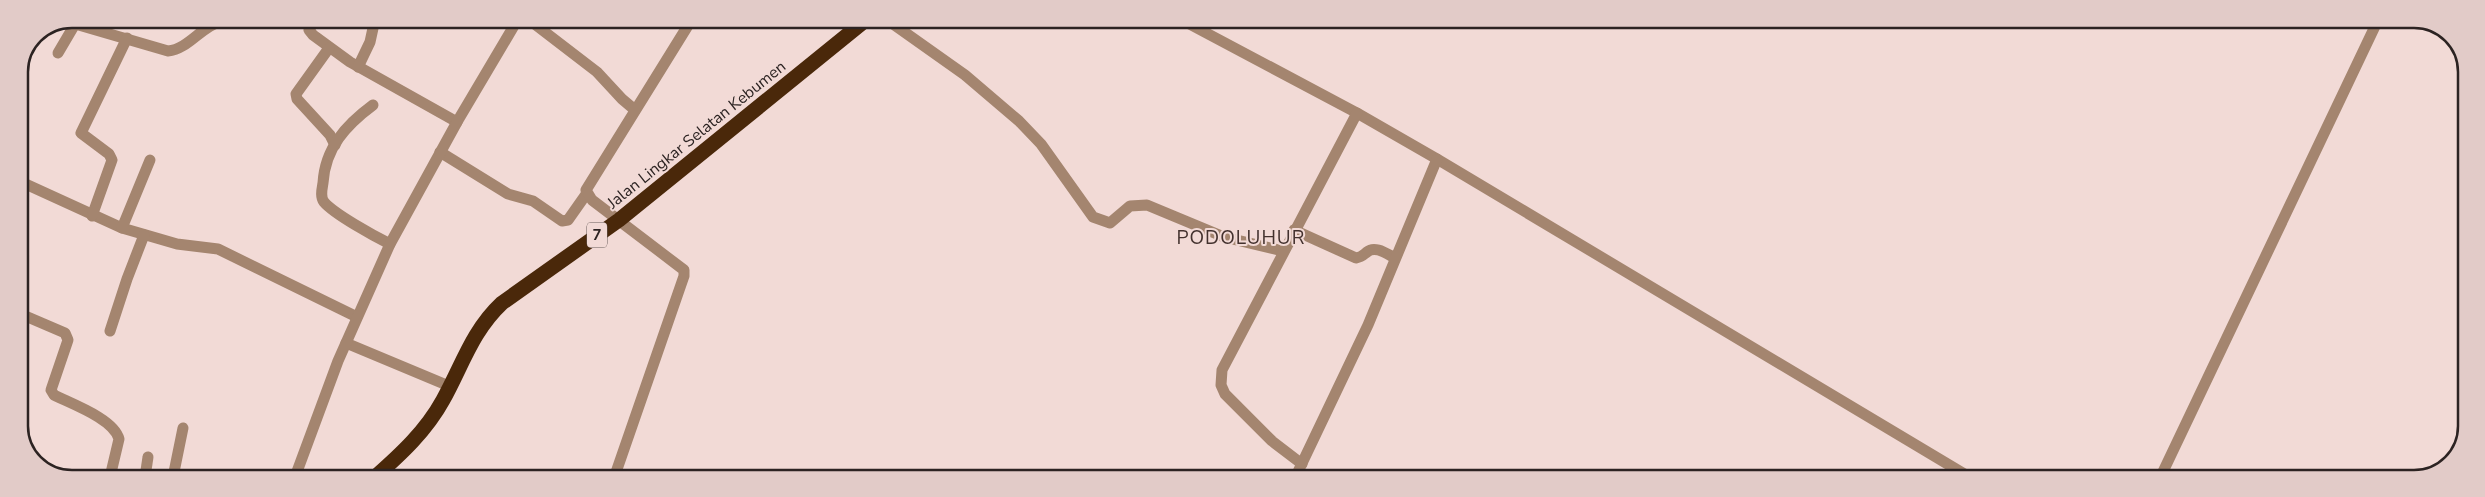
<svg xmlns="http://www.w3.org/2000/svg" width="2485" height="497" font-family="'Nunito Sans',sans-serif">
<style>
.lines{fill:none;stroke-linecap:round;stroke-linejoin:round}
.minor{stroke:#a4856f;stroke-width:11}
.highway{stroke:#4a280a;stroke-width:15}
.labels{text-anchor:middle;stroke-width:4;stroke-linejoin:round;paint-order:stroke}
.shield{fill:#f2dad6;stroke:#675a58;stroke-width:1}
.shield-label{font-size:15px;font-weight:bold;fill:#2c2322}
.street-label{font-size:16px;fill:#2c2322;stroke:#f2dad6}
.quarter-label{font-size:19px;letter-spacing:1px;fill:#43312e;stroke:#f2dad6}
.rim{fill:none;stroke:#2c2322;stroke-width:2.5}
</style>
<rect width="100%" height="100%" fill="#f2dad6"/>
<g class="lines">
<g class="minor">
<path d="M 315,19 L 309,30 L 313,35 L 350,62 L 457,122"/>
<path d="M 528,19 L 597,72 L 622,99 L 635,110"/>
<path d="M 886,19 L 965,75 L 1019,121 L 1041,144 L 1093,217 L 1110,223 L 1130,206 L 1147,205 L 1224,237 L 1283,251"/>
<path d="M 1180,19 L 1357,113 L 1437,159 L 1971,478"/>
<path d="M 65,21 L 168,51 C 189,49 202,25 222,21 C 231,19 240,26 248,19"/>
<path d="M 329,48 L 296,94 L 297,99 L 330,135 L 335,145"/>
<path d="M 58,53 L 78,19"/>
<path d="M 358,67 L 370,42 L 375,19"/>
<path d="M 373,105 C 346,125 325,148 323,183 C 322,189 320,197 324,202 C 334,214 374,236 390,244"/>
<path d="M 440,152 L 508,194 L 533,201 L 562,221 L 568,220 L 587,193"/>
<path d="M 19,181 L 122,228 L 177,244 L 218,249 L 357,317"/>
<path d="M 92,216 L 112,160 L 109,154 L 81,133 L 127,38"/>
<path d="M 122,228 L 150,160"/>
<path d="M 1294,230 L 1356,258 C 1362,257 1363,255 1367,252 C 1375,245 1387,254 1395,258"/>
<path d="M 19,310 L 23,315 L 65,333 L 68,340 L 51,390 L 54,395 C 72,404 114,419 119,439 L 110,477"/>
<path d="M 110,331 L 127,279 L 144,235"/>
<path d="M 346,343 L 449,386"/>
<path d="M 1302,464 L 1272,441 L 1225,394 L 1221,385 L 1222,370 L 1357,113"/>
<path d="M 145,477 L 148,457"/>
<path d="M 173,477 L 183,428"/>
<path d="M 295,477 L 338,361 L 390,244 L 457,122 L 518,19"/>
<path d="M 614,478 L 684,276 L 684,270 L 592,200 L 586,190 L 692,19"/>
<path d="M 1295,478 L 1368,325 L 1437,159"/>
<path d="M 2160,478 L 2378,20"/>
</g>
<path class="highway" d="M 375,477 C 401,454 426,431 443,400 C 462,366 472,331 502,303 L 619,220 L 867,19"/>
</g>
<g class="labels">
<rect class="shield" x="587" y="222.5" width="20" height="25" rx="4"/>
<g class="shield-label">
<text x="597" y="240">7</text>
</g>
<g class="street-label">
<text transform="translate(696 134) rotate(-39)" y="6">Jalan Lingkar Selatan Kebumen</text>
</g>
<g class="quarter-label">
<text x="1241" y="244">PODOLUHUR</text>
</g>
</g>
<path d="M0 0H2485V497H0ZM72 28H2414A44 44 0 0 1 2458 72V426A44 44 0 0 1 2414 470H72A44 44 0 0 1 28 426V72A44 44 0 0 1 72 28Z" fill="#e2cbc8" fill-rule="evenodd"/>
<path class="rim" d="M72 28H2414A44 44 0 0 1 2458 72V426A44 44 0 0 1 2414 470H72A44 44 0 0 1 28 426V72A44 44 0 0 1 72 28Z"/>
</svg>
